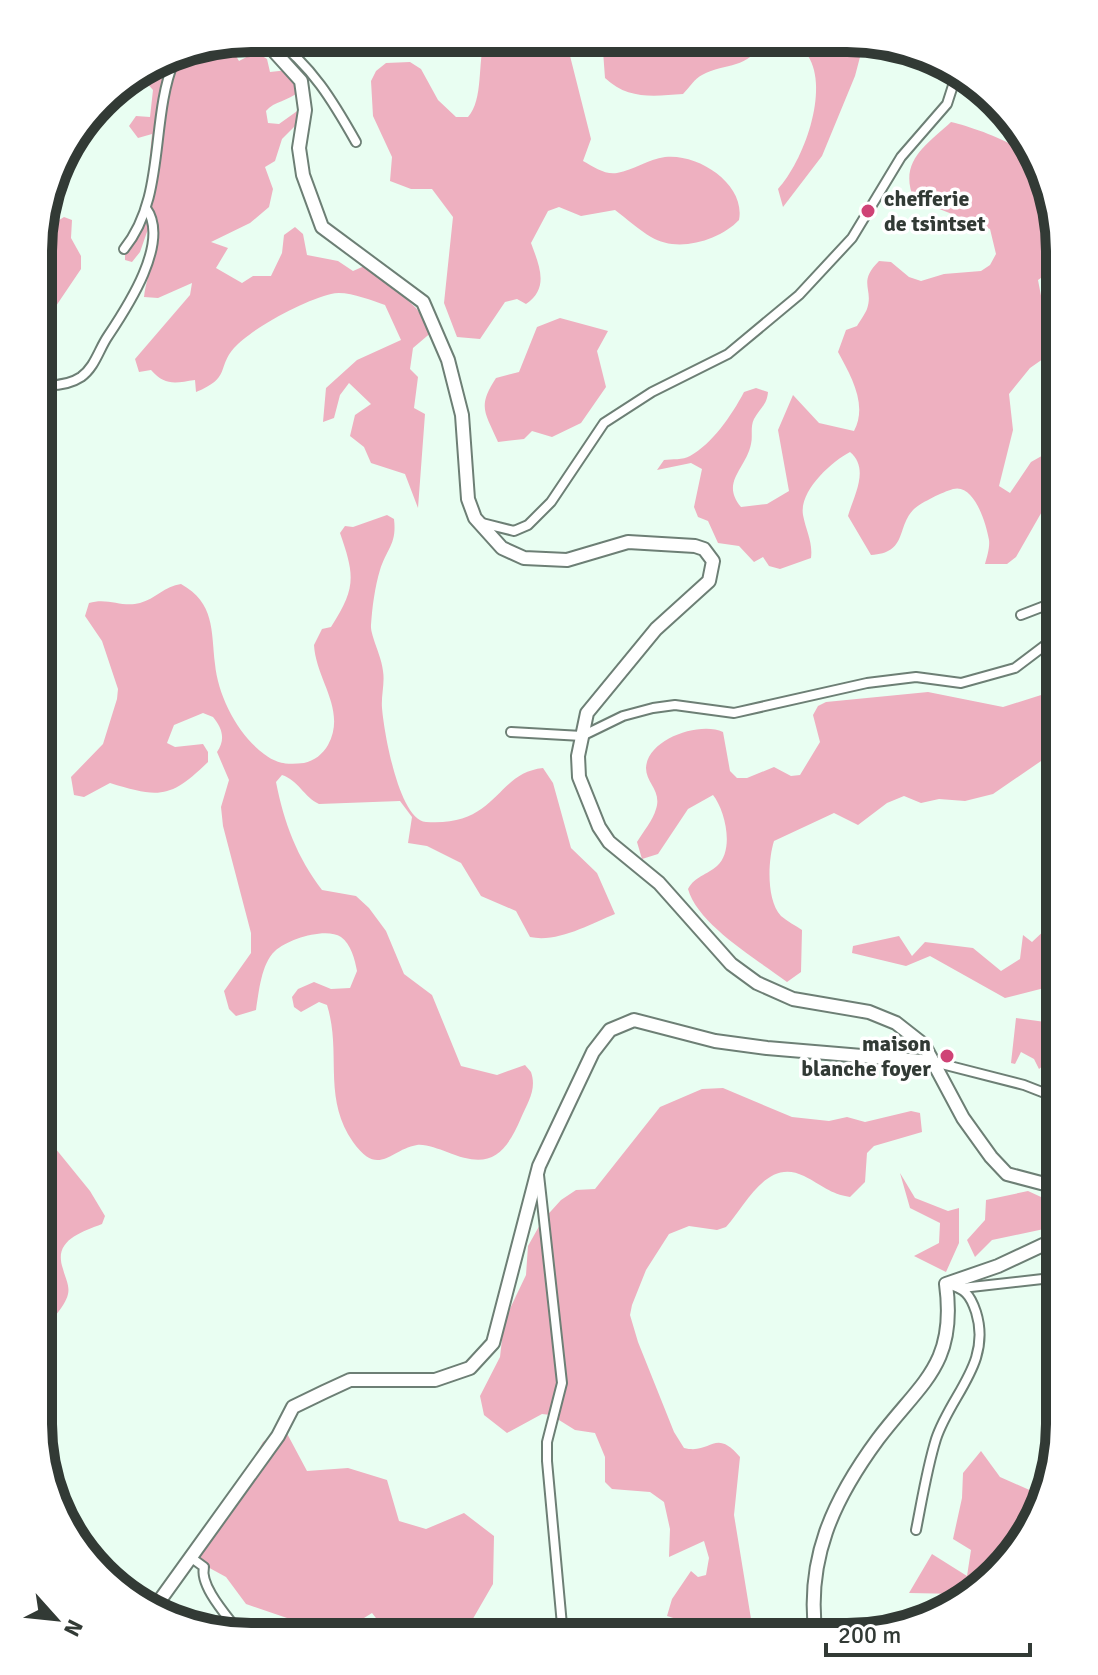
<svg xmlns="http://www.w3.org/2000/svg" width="1098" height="1675" font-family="Signika,sans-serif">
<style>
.green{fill:#eeb0c0}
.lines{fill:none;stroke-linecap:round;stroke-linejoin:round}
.street-casing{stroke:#6d7f75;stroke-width:12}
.secondary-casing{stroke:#6d7f75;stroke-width:16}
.street{stroke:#fff;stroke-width:8}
.secondary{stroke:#fff;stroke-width:12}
.poi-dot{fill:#cf4376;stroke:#fff;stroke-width:3}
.labels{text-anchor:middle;stroke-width:7;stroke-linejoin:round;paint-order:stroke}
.poi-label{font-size:22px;font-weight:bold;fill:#323a35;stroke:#fff;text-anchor:start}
.rim{fill:none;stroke:#323a35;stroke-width:10}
</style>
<rect width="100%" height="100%" fill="#e9fef2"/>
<g class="green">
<path d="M 251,38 L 249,45 L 236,56 L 239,61 L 256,52 L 267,59 L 270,72 L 288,70 L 298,92 C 289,101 274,101 266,111 L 268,123 L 279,124 L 300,109 L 300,121 L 282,139 L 275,161 L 265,167 L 273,189 L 269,207 L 250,223 L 211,242 L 228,248 L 216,268 L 242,283 L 253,276 L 271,276 L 282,253 L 284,235 L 295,227 L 303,234 L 307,255 L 338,261 L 353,271 L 369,264 L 416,308 L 433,331 L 413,348 L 410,369 L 418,377 L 414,408 L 425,414 L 418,508 L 405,474 L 371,463 L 364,447 L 350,436 L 355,415 L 371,404 L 349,383 L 340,395 L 334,418 L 323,422 L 326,388 L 357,360 L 401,340 L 385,305 C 370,300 346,290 331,294 C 305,300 252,328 234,348 C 217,367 231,378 196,392 L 195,380 C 175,383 165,386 151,370 L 139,372 L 135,359 L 190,295 L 192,283 L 158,298 L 144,297 C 146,276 157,257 157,237 L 148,229 L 140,252 L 132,262 L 125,260 L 125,253 L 140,233 L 155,177 L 149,164 L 152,134 L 138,138 L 129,126 L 136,116 L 150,117 L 153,90 L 139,74 L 152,67 L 164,76 L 214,44 Z"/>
<path d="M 485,39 L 566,40 L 591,139 L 583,161 C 594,167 605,175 617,173 C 634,170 648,159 665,157 C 698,153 746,184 739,220 C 719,241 677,253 651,237 C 639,230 627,219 615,210 L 581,216 L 559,207 L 548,211 L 531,243 C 539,265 550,288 526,304 L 517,299 L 505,302 L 480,339 L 457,337 L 444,303 L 453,217 L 432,189 L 411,189 L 390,181 L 392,157 L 373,116 L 371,81 L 376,71 L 386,63 L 410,62 L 421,69 L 438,100 L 456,117 L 468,117 C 484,99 477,63 485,39 Z"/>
<path d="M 615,40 L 762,41 C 749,70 726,62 702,75 C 695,78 689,88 683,94 C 654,96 628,100 605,78 L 603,51 Z"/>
<path d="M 783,41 L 864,42 L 855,76 L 822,156 L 783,207 L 778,189 C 803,162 830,90 808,56 C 803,48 789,48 783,41 Z"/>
<path d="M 951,122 C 972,127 1016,142 1030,158 C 1053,183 1060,232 1060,265 L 1038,280 L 1042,301 L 1060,304 L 1060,347 L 1030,368 L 1009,394 L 1013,430 L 999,486 L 1010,493 L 1031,462 L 1054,449 L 1060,455 L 1060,520 L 1056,511 L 1044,508 L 1016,557 L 1007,564 L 985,564 C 987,557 990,547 989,540 C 986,523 974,483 953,489 C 943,492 922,502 914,509 C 896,527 908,553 871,555 L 848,516 C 854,495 870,469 850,452 C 831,462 799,491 803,515 C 806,531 813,542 811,558 L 780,569 L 769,566 L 763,557 L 754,562 L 739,546 L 718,543 L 708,521 L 698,517 L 694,507 L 702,469 L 691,463 L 657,470 L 664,460 C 672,459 683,460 690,456 C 712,444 732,415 744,392 L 756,388 L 768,392 C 767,405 760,408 754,419 C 750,427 753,436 751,444 C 746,469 720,482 741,507 L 767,504 L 789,491 L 778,430 L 793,395 L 819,423 L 854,431 C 868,405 851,376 838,352 L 846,330 L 857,326 C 860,321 865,314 867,309 C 874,288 857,283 879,261 L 891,262 L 909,277 L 921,281 L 944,274 L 981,271 L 990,265 L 996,254 L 990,229 L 914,199 C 898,162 926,145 951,122 Z"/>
<path d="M 64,217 L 72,220 L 71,238 L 81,256 L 81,269 L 56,306 L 49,329 L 40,332 L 40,225 L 53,224 Z"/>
<path d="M 560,318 L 608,331 L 597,351 L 606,387 L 581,423 L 552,437 L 532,431 L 524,439 L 498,442 C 485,412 477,407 496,378 L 519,372 L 537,327 Z"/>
<path d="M 387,515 L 394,519 C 397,544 387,548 380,570 C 375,586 372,608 371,625 C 370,635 382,657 383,671 C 385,683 381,696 382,708 C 384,732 399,820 426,822 C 498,827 495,773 543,768 L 553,783 L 571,848 L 597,873 L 615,914 C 590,924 558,943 530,937 L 516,911 L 481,896 L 461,863 L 427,846 L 408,843 L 412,817 L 400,801 L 319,804 C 304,797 298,780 282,775 L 276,782 C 284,823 297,857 322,890 L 356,896 L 369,908 L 386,931 L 404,974 L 432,995 L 461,1066 L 497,1075 L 525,1065 L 531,1072 C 537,1089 528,1102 521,1118 C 504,1158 488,1169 447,1152 C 438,1149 426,1144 417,1145 C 389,1150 379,1178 353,1142 C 322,1097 342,1053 327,1005 L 319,1002 L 301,1012 L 294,1007 L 292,997 L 298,989 L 314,982 L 331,989 L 350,988 L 357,971 C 355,960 351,944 341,937 C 326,927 288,939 275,951 C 261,964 259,992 256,1010 L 236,1016 L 229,1009 L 224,991 L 251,953 L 251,933 L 223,826 L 221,807 L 229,780 L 217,752 C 226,739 222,728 213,717 L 203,713 L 174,725 L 167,743 L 175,747 L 203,744 L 208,752 L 208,762 C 170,799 159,798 110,783 L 84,797 L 74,795 L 71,777 L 103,744 L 117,699 L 118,689 L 102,641 L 85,616 L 89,603 C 108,597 122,608 140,603 C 155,599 165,586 181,584 C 215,603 211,630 215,664 C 218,696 238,735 264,754 C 277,764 288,765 304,763 C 314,761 323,754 328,745 C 347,710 316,680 314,645 L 322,629 L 331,627 C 356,588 355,576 340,533 L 345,526 L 353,527 Z"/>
<path d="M 1060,689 L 1060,748 L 993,794 L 965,801 L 939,799 L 921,803 L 904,796 L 887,803 L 858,825 L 834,813 L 774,841 C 768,860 766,900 781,916 C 787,921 796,926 802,930 L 801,972 L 787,982 C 758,960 698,925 688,889 C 695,876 707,875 717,866 C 735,850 725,810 713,795 L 688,809 L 658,854 L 642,859 L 637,842 C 643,832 653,820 656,809 C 662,791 646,783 646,768 C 647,739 700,721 723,732 L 730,771 L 737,778 L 747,778 L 774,767 L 791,776 L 800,775 L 820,742 L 813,715 L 818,706 L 826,702 L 928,692 L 1003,707 Z"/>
<path d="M 1048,927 L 1060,934 L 1060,984 L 1005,998 L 930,956 L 906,966 L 852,953 L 853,946 L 899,936 L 912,956 L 925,942 L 973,948 L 1001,971 L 1020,959 L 1023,935 L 1032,942 Z"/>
<path d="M 1016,1018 L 1060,1024 L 1060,1052 L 1039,1069 L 1034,1059 L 1021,1052 L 1015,1064 L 1011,1063 Z"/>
<path d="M 723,1088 L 792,1117 L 829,1121 L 847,1117 L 865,1122 L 911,1111 L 920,1113 L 922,1132 L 874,1146 L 867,1153 L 865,1182 L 850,1197 C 830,1194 822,1185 804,1176 C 767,1157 746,1205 726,1227 L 717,1230 L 689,1226 L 669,1234 L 646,1270 L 632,1305 L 630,1315 L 638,1342 L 674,1432 L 684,1448 C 712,1455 714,1427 740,1457 L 734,1515 L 754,1637 L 685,1637 L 686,1622 L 667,1616 L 672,1599 L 691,1571 L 698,1577 L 706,1575 L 709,1558 L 704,1541 L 669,1557 L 670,1529 L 664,1502 L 650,1492 L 612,1489 L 605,1482 L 605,1457 L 595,1433 L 575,1430 L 551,1415 L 542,1414 L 507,1433 L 484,1415 L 480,1396 L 500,1357 L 504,1321 L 526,1275 L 528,1246 L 542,1221 L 561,1200 L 576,1190 L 595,1189 L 660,1107 L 702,1089 Z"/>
<path d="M 38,1127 L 90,1191 L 105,1216 L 102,1224 C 79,1233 53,1241 63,1269 C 65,1277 70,1286 68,1294 C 65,1308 47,1324 38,1335 Z"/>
<path d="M 900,1173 L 915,1198 L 948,1211 L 959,1208 L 959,1243 L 946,1272 L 914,1256 L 939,1243 L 940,1223 L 910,1208 Z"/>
<path d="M 1028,1191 L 1052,1202 L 1044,1229 L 992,1240 L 975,1257 L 967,1240 L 985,1220 L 986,1200 Z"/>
<path d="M 283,1426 L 307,1471 L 348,1468 L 387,1480 L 399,1521 L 426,1529 L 464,1513 L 494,1536 L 493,1584 L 463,1636 L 390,1636 L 372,1613 L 348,1628 L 347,1636 L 305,1635 L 287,1618 L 246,1604 L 226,1577 L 193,1559 L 202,1529 L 221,1516 L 263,1442 Z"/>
<path d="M 981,1451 L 1000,1477 L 1034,1492 L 1049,1468 L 1024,1543 L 961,1594 L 909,1593 L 932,1554 L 967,1576 L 971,1550 L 953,1539 L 962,1498 L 963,1473 Z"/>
</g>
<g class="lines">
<g class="street-casing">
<g id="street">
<path d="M 273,38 C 311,64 334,103 356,142"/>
<path d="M 160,62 L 177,61 L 199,47"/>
<path d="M 131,79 L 131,81"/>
<path d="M 124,249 C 166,198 150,120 174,61"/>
<path d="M 40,385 C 53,386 69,385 81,377 C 95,367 99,349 108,336 C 126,309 171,242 146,208"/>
<path d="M 482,523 L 514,531 L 528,525 L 551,502 L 604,423 L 652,392 L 728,354 L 799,295 L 852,238 L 901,157 L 947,104 L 957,73"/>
<path d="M 1021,615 L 1060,600"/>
<path d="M 511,732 L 582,736 L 623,716 L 653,708 L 675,705 L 734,713 L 867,683 L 916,677 L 961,683 L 1015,668 L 1060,634"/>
<path d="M 934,1062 L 1024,1085 L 1060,1099"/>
<path d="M 539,1175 L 562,1383 L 547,1442 L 547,1461 L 563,1636"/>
<path d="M 962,1288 L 1060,1277"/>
<path d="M 916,1530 C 922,1500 927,1468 936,1439 C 951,1394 992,1363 976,1312 C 970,1294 965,1289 947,1284"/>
<path d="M 193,1559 L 204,1567 C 199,1587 230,1619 241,1635"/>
</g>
</g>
<g class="secondary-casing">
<g id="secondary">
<path d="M 262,38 L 301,81 L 305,110 L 299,148 L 303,175 L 322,227 L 423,302 L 448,360 L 462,415 L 468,499 L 475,518 L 502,548 L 524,558 L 567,560 L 628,542 L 695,546 L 704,549 L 713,561 L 709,581 L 656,629 L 587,713 L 578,756 L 579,777 L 599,827 L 609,842 L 659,883 L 731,964 L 757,983 L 793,999 L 869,1012 L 896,1023 L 924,1045 L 963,1118 L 991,1157 L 1007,1174 L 1060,1188"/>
<path d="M 155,1607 L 278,1436 L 293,1407 L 324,1392 L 350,1380 L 435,1380 L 470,1368 L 493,1343 L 539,1166 L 593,1052 L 610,1030 L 634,1020 L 715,1041 L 767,1048 L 933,1062"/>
<path d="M 816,1637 C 805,1560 833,1500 878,1439 C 921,1382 957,1365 946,1284 L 998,1266 L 1060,1237"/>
</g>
</g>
<use href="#street" class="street"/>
<use href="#secondary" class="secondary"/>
</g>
<g class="poi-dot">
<circle cx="868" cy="211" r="8"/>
<circle cx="947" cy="1056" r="8"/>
</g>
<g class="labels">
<g class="poi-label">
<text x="884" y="206">chefferie<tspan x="884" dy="25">de tsintset</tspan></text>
<text x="931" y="1051" text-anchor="end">maison<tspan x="931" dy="25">blanche foyer</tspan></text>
</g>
</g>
<path d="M0 0H1098V1675H0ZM251 52H847A199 199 0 0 1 1046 251V1424A199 199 0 0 1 847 1623H251A199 199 0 0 1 52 1424V251A199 199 0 0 1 251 52Z" fill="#fff" fill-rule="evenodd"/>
<path class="rim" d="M251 52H847A199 199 0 0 1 1046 251V1424A199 199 0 0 1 847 1623H251A199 199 0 0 1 52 1424V251A199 199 0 0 1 251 52Z"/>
<g transform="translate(56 1619) rotate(117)" stroke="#ffffff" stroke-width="6" paint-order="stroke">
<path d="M0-6L14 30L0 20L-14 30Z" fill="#323a35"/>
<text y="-12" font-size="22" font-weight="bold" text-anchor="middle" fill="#323a35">N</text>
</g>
<path d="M826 1643v12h204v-12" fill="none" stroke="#323a35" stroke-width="4"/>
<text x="838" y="1643" font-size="24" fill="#323a35" stroke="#ffffff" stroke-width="6" paint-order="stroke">200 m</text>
</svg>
